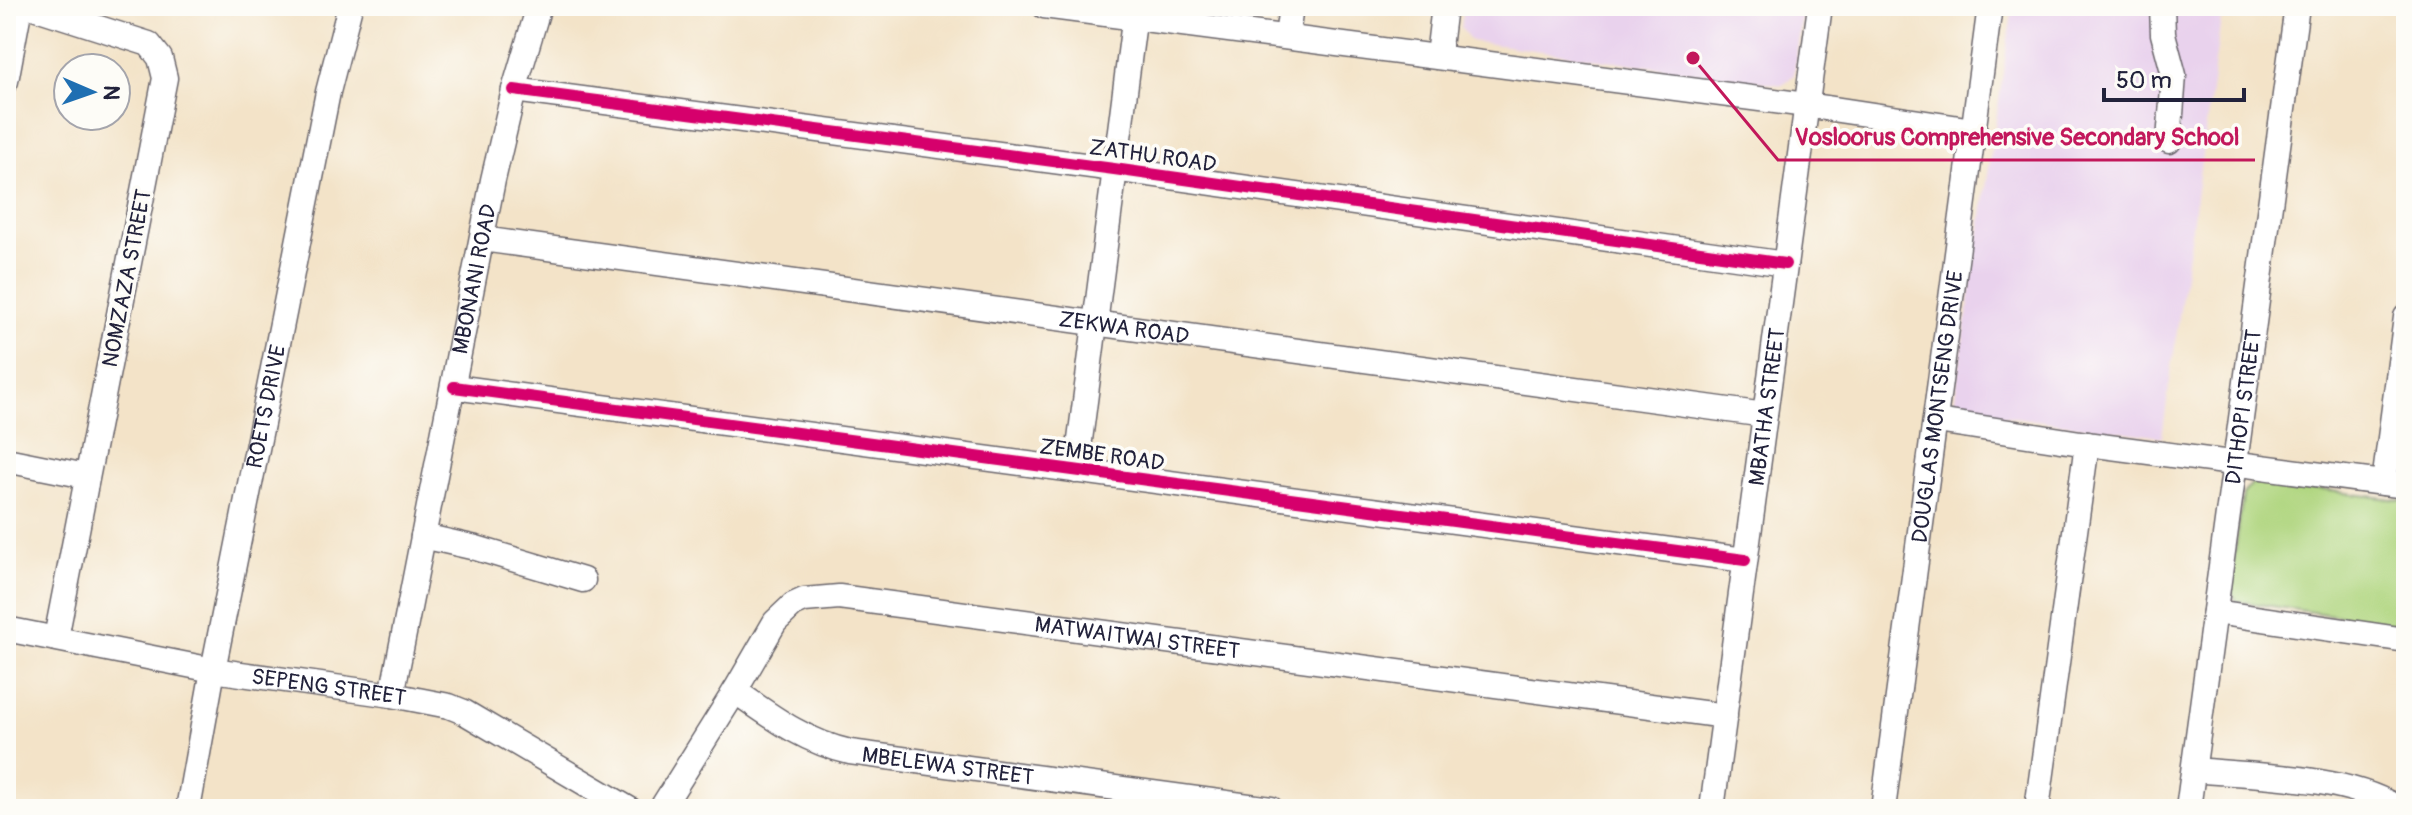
<svg xmlns="http://www.w3.org/2000/svg" width="2412" height="815" font-family="Pangolin,sans-serif">
<style>
.built{fill:#e9d2ed}
.green{fill:#b0d680;stroke:#697c5e;stroke-width:2}
.lines{fill:none;stroke-linecap:round;stroke-linejoin:round}
.minor-casing{stroke:#6b666c;stroke-width:27}
.minor{stroke:#fff;stroke-width:24}
.cycleway-casing{stroke:#fdfcf7;stroke-width:17}
.cycleway{stroke:#d6006c;stroke-width:12}
.labels{text-anchor:middle;stroke-width:7;stroke-linejoin:round;paint-order:stroke}
.street-label{font-size:22px;fill:#22223b;stroke:#fdfcf7}
.leader{fill:none;stroke:#c2185b;stroke-width:3}
.callout-dot{fill:#c2185b;stroke:#fdfcf7;stroke-width:3}
.callout-label{font-size:24px;text-anchor:middle;font-weight:bold;fill:#c2185b;stroke:#fdfcf7;stroke-width:7;stroke-linejoin:round;paint-order:stroke}
</style>
<rect width="100%" height="100%" fill="#fdfcf7"/>
<filter id="ink" filterUnits="userSpaceOnUse"><feTurbulence type="fractalNoise" baseFrequency=".0125" numOctaves="2"/><feDisplacementMap in="SourceGraphic" scale="16" xChannelSelector="R" yChannelSelector="G"/><feConvolveMatrix kernelMatrix="1 2 1 2 8 2 1 2 1" color-interpolation-filters="sRGB"/></filter>
<filter id="wash" filterUnits="userSpaceOnUse"><feTurbulence type="fractalNoise" baseFrequency=".006" numOctaves="4" result="noise"/><feDisplacementMap in="SourceGraphic" scale="32" xChannelSelector="R" yChannelSelector="G"/><feGaussianBlur stdDeviation="1.8" result="paint"/><feColorMatrix in="noise" values="0 0 0 0 0 0 0 0 0 0 0 0 0 0 0 0 0 1.4 0 .05"/><feComposite in="paint" operator="in"/></filter>
<g filter="url(#wash)">
<rect width="100%" height="100%" fill="#f3e3c8"/>
<g class="built">
<path d="M 1464,6 L 1803,6 L 1794,75 L 1782,85 L 1471,41 L 1461,28 Z"/>
<path d="M 2013,6 L 2223,6 L 2162,437 L 1953,409 Z"/>
</g>
<path class="green" d="M 2254,481 L 2406,501 L 2406,626 L 2237,601 L 2230,589 L 2243,494 Z"/>
</g>
<g filter="url(#ink)">
<g class="lines">
<g class="minor-casing">
<g id="minor">
<path d="M 30,6 L 149,44 L 160,58 L 165,78 L 56,638"/>
<path d="M 1044,6 L 1806,105 L 1973,130"/>
<path d="M 2162,6 L 2163,34 L 2174,75 L 2169,141"/>
<path d="M 1287,37 L 1291,6"/>
<path d="M 1438,56 L 1444,6"/>
<path d="M 6,81 L 20,6"/>
<path d="M 514,90 L 1114,169 L 1785,264"/>
<path id="s1" d="M 482,239 L 1765,415"/>
<path d="M 454,387 L 1745,560"/>
<path d="M 1937,421 L 2087,444 L 2406,486"/>
<path d="M 6,460 L 86,476"/>
<path d="M 1076,471 L 1136,6"/>
<path d="M 2384,483 L 2406,317"/>
<path d="M 423,536 L 476,548 L 583,580"/>
<path d="M 2215,612 L 2406,640"/>
<path id="s2" d="M 6,629 L 213,670 L 392,695 L 449,706 L 464,712 L 629,809"/>
<path id="s3" d="M 735,691 C 772,717 805,742 850,752 L 1271,809"/>
<path id="s4" d="M 392,695 L 493,180 L 514,90 L 539,6"/>
<path d="M 2194,770 C 2255,776 2341,775 2394,806"/>
<path id="s5" d="M 188,809 L 213,670 L 328,92 L 350,6"/>
<path id="s6" d="M 661,809 L 735,691 L 775,622 L 793,605 L 804,600 L 839,597 L 1725,716"/>
<path id="s7" d="M 1712,809 L 1820,6"/>
<path id="s8" d="M 1883,809 L 1990,6"/>
<path d="M 2037,809 L 2087,444"/>
<path id="s9" d="M 2188,809 L 2297,6"/>
</g>
</g>
<use href="#minor" class="minor"/>
<g class="cycleway-casing">
<g id="cycleway">
<path d="M 514,90 L 1114,169 L 1785,264"/>
<path d="M 454,387 L 1745,560"/>
</g>
</g>
<use href="#cycleway" class="cycleway"/>
</g>
</g>
<g class="labels">
<g class="street-label">
<text transform="translate(1153 155) rotate(8)" y="8">ZATHU ROAD</text>
<text transform="translate(126 278) rotate(-79)" y="8">NOMZAZA STREET</text>
<text dy="8" stroke="none"><textPath href="#s4" startOffset="424">MBONANI ROAD</textPath></text>
<text dy="8" stroke="none"><textPath href="#s1" startOffset="648">ZEKWA ROAD</textPath></text>
<text dy="8" stroke="none"><textPath href="#s5" startOffset="410">ROETS DRIVE</textPath></text>
<text dy="8" stroke="none"><textPath href="#s9" startOffset="406">DITHOPI STREET</textPath></text>
<text dy="8" stroke="none"><textPath href="#s7" startOffset="406">MBATHA STREET</textPath></text>
<text dy="8" stroke="none"><textPath href="#s8" startOffset="406">DOUGLAS MONTSENG DRIVE</textPath></text>
<text transform="translate(1102 454) rotate(8)" y="8">ZEMBE ROAD</text>
<text dy="8" stroke="none"><textPath href="#s6" startOffset="592">MATWAITWAI STREET</textPath></text>
<text dy="8" stroke="none"><textPath href="#s2" startOffset="328">SEPENG STREET</textPath></text>
<text dy="8" stroke="none"><textPath href="#s3" startOffset="230">MBELEWA STREET</textPath></text>
</g>
</g>
<path class="leader" d="M1693 58L1778 160H2255"/>
<circle class="callout-dot" cx="1693" cy="58" r="8"/>
<g class="callout-label">
<text x="2017" y="145">Vosloorus Comprehensive Secondary School</text>
</g>
<rect width="2412" height="815" fill="none" stroke="#fdfcf7" stroke-width="32"/>
<g transform="translate(92 92) rotate(92)"><circle r="38" fill="#fdfcf7" stroke="#a5a5ac" stroke-width="2"/>
<path d="M0-6L14 30L0 20L-14 30Z" fill="#1f6fb2"/>
<text y="-12" font-size="22" font-weight="bold" text-anchor="middle" fill="#22223b">N</text>
</g>
<path d="M2104 88v12h140v-12" fill="none" stroke="#22223b" stroke-width="4"/>
<text x="2116" y="88" font-size="24" fill="#22223b" stroke="#fdfcf7" stroke-width="6" paint-order="stroke">50 m</text>
</svg>
